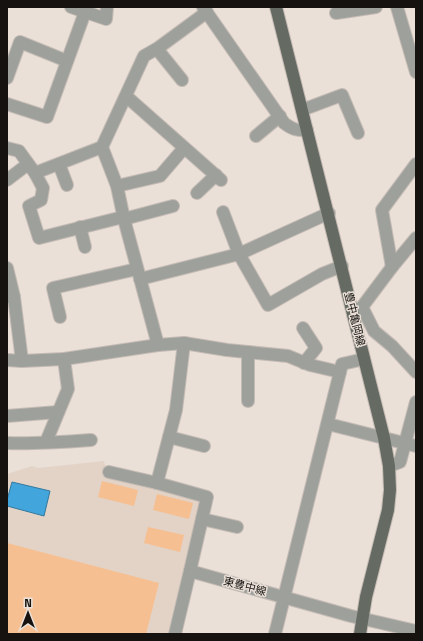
<svg xmlns="http://www.w3.org/2000/svg" width="423" height="641" font-family="'Titillium Web','Noto Sans JP',sans-serif">
<style>
.built{fill:#e3d3c6}
.green{fill:#f6bf91}
.water{fill:#42a5dc;stroke:#34799e}
.lines{fill:none;stroke-linecap:round;stroke-linejoin:round}
.minor-casing{stroke:#c4bbb4;stroke-width:14}
.major-casing{stroke:#c4bbb4;stroke-width:14}
.minor{stroke:#9ea09c;stroke-width:12}
.major{stroke:#656a62;stroke-width:12}
.labels{text-anchor:middle;stroke-width:3;stroke-linejoin:round;paint-order:stroke}
.street-label{font-size:11px;fill:#15120f;stroke:#eae0d8}
</style>
<rect width="100%" height="100%" fill="#eae0d8"/>
<path class="built" d="M 104,461 L 107,474 L 200,498 L 204,503 L 171,634 L 7,634 L 7,474 L 32,466 L 38,468 Z"/>
<g class="green">
<path d="M 102,481 L 138,490 L 134,506 L 98,497 Z"/>
<path d="M 157,494 L 193,503 L 189,519 L 153,510 Z"/>
<path d="M 148,527 L 184,535 L 180,552 L 144,543 Z"/>
<path d="M 7,543 L 159,583 L 146,634 L 7,634 Z"/>
</g>
<path class="water" d="M 12,482 L 50,491 L 44,516 L 7,506 L 7,500 Z"/>
<g class="lines">
<g class="minor-casing">
<g id="minor">
<path d="M 71,7 L 106,19 L 107,7"/>
<path d="M 203,7 L 284,123 C 292,129 297,131 307,130"/>
<path d="M 397,7 L 416,72"/>
<path d="M 336,13 L 376,7"/>
<path d="M 157,49 L 182,80"/>
<path d="M 7,78 L 20,42 L 67,61"/>
<path d="M 126,96 L 221,180"/>
<path d="M 7,104 L 47,117 L 85,12"/>
<path d="M 302,110 L 342,95 L 358,133"/>
<path d="M 256,136 L 280,116"/>
<path d="M 7,148 L 19,151 L 35,173 L 43,188 L 41,200 L 29,206 L 39,238 L 119,218 L 124,219 L 173,206"/>
<path d="M 59,164 L 67,185"/>
<path d="M 35,173 L 102,147"/>
<path d="M 7,180 L 28,164"/>
<path d="M 117,186 L 160,176 L 184,148"/>
<path d="M 197,193 L 216,175"/>
<path d="M 223,212 L 239,254 L 268,305 L 322,274 L 342,266"/>
<path d="M 80,227 L 85,247"/>
<path d="M 392,267 L 382,210 L 416,164"/>
<path d="M 7,268 L 14,297"/>
<path d="M 140,279 L 239,254 L 329,213"/>
<path d="M 7,297 L 14,297 L 22,361 L 7,360"/>
<path d="M 362,307 L 374,331 L 392,346 L 416,372"/>
<path d="M 353,315 L 362,307 L 392,267 L 416,238"/>
<path d="M 60,317 L 53,288 L 137,269"/>
<path d="M 303,328 L 316,348 L 304,363"/>
<path d="M 184,343 L 176,410 L 157,483 L 207,497 L 190,571"/>
<path d="M 158,345 L 124,219 L 117,186 L 102,147 L 144,56 L 158,48 L 207,12"/>
<path d="M 248,352 L 248,401"/>
<path d="M 22,361 L 64,359 L 158,345 L 184,343 L 227,350 L 288,356 L 310,365 L 340,372"/>
<path d="M 7,416 L 58,412"/>
<path d="M 328,424 L 416,446"/>
<path d="M 169,437 L 204,446"/>
<path d="M 46,442 L 68,389 L 64,359"/>
<path d="M 7,443 C 35,444 63,442 91,440"/>
<path d="M 389,466 L 400,462 L 416,402"/>
<path d="M 109,472 L 157,483"/>
<path d="M 202,519 L 237,527"/>
<path d="M 175,634 L 190,571 L 351,616 L 416,631"/>
<path d="M 275,634 L 342,364 L 364,359"/>
</g>
</g>
<g class="major-casing">
<path id="major" d="M 276,7 L 384,438 L 389,466 L 390,490 L 388,510 L 366,597 L 360,634"/>
</g>
<use href="#minor" class="minor"/>
<use href="#major" class="major"/>
</g>
<g class="labels">
<g class="street-label">
<text transform="translate(355 319) rotate(76)" y="4">豊中亀岡線</text>
<text transform="translate(245 586) rotate(15)" y="4">東豊中線</text>
</g>
</g>
<rect width="423" height="641" fill="none" stroke="#15120f" stroke-width="16"/>
<g transform="translate(28 613)" stroke="#eae0d8" stroke-width="3" paint-order="stroke">
<path d="M0-3L7 15L0 10L-7 15Z" fill="#15120f"/>
<text y="-6" font-size="11" font-weight="bold" text-anchor="middle" fill="#15120f">N</text>
</g>
</svg>
